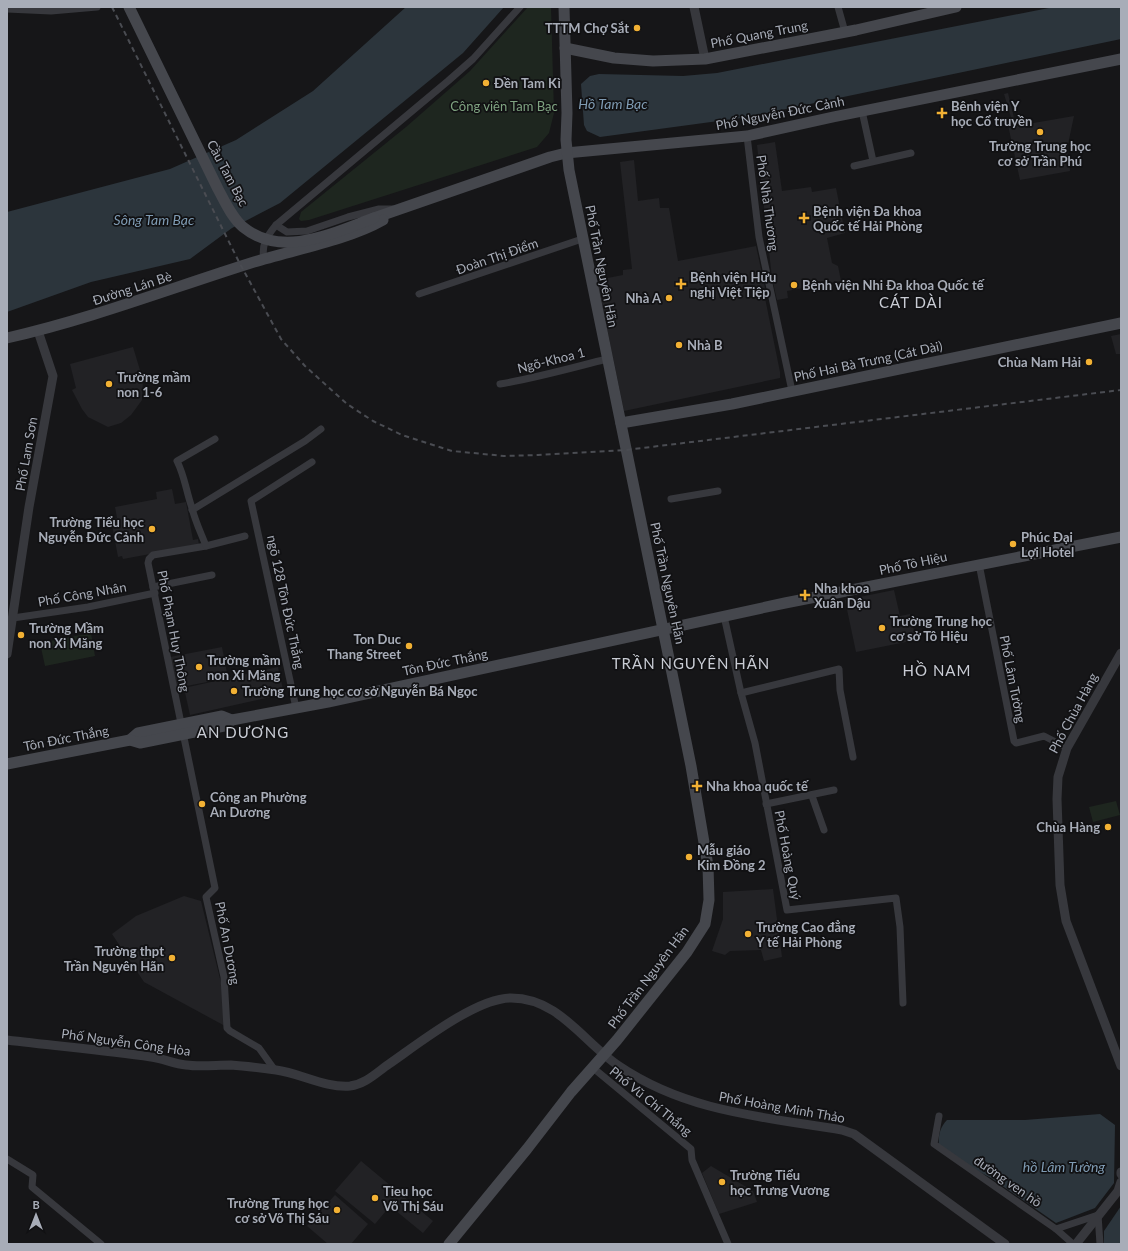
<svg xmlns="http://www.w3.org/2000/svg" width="1128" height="1251" font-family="Lato,sans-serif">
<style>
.built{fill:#222225}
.green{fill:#1e261f}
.water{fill:#2c353c}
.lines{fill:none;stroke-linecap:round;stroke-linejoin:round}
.minor{stroke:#37383d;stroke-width:7}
.tertiary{stroke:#37383d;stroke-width:9}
.secondary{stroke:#45474d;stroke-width:11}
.rail{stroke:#4a4c52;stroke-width:2;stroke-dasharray:5 4;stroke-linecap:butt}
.secondary-bridge{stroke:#45474d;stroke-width:11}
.poi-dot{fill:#f2b134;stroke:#111113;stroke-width:1.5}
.labels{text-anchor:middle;stroke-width:3.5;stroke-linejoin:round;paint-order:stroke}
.poi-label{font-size:13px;font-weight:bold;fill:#a8adb8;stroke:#111113;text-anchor:start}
.street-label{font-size:13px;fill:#a8adb8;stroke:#111113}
.park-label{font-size:13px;fill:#7fa381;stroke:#111113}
.water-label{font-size:14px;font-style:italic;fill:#7f9bb3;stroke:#111113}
.quarter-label{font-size:15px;letter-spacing:1px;fill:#c9ccd4;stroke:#111113}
</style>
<rect width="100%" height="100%" fill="#161618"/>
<g class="built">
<path d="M 1008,93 L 1016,126 L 1074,116 L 1067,149 L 1070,171 L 1020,180 L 1008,125 L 1013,124 L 1004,94 Z"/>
<path d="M 775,142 L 782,191 L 811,187 L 812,192 L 836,188 L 845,233 L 827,238 L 832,263 L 838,266 L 841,281 L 787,291 L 788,298 L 777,300 L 772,278 L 757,145 Z"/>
<path d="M 634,160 L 638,201 L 659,198 L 660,208 L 669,208 L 678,261 L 756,246 L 767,297 L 765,298 L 780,372 L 780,378 L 624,411 L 597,280 L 623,275 L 623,270 L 632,269 L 620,162 Z"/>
<path d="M 1121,334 L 1121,354 L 1116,354 L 1111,336 Z"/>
<path d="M 133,347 L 143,380 L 142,400 L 131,415 L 121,423 L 108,427 L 88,417 L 82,409 L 72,390 L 76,388 L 70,364 Z"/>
<path d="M 172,489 L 175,504 L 186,502 L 193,540 L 198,539 L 199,545 L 123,559 L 122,556 L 118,557 L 111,519 L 117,518 L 115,507 L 157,499 L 156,492 Z"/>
<path d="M 894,590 L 900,616 L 910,614 L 916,640 L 856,652 L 845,600 Z"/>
<path d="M 222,647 L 228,678 L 176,688 L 170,657 Z"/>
<path d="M 278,667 L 284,694 L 190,715 L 184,688 Z"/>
<path d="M 773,889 L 782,957 L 764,961 L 761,950 L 730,951 L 725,955 L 712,951 L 723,919 L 723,892 Z"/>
<path d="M 184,896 L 201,901 L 223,991 L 225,1026 L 144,982 L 112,934 L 136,916 Z"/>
<path d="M 361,1161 L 433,1221 L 423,1233 L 390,1206 L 375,1224 L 335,1191 Z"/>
<path d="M 711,1166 L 753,1191 L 757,1202 L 719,1214 L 702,1173 Z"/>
<path d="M 335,1195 L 368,1224 L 351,1244 L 328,1244 L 307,1226 Z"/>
</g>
<g class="green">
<path d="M 528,7 L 551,7 L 554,113 L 549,133 L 537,147 L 309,220 L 301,221 L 299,219 L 301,212 L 406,127 L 470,71 Z"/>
<path d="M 91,633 L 95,656 L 45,666 L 40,643 Z"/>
<path d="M 1116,801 L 1120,815 L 1093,822 L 1089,807 Z"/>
</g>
<g class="water">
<path d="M 406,7 L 504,7 L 463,53 L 280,203 L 232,228 L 190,259 L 91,282 L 7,312 L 7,212 L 170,169 L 236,140 L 313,91 Z"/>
<path d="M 1054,7 L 1121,7 L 1121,39 L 748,117 L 600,137 L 587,131 L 584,125 L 581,84 L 590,76 L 599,74 L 683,76 L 717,73 Z"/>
<path d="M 1100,1114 L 1115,1125 L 1114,1183 L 1095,1208 L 1056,1223 L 991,1178 L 964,1164 L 939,1146 C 938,1136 940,1127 947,1120 L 1025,1120 Z"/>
<path d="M 1121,1206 L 1121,1244 L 1104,1244 L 1104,1231 Z"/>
</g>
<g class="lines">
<g class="minor">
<path d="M 838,7 L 845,32"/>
<path d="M 7,9 L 51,11 L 97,7"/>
<path d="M 862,111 L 873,161"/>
<path d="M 747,136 L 759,237 L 792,391"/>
<path d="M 854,166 L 911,153"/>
<path d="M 276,225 L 287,232 L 307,231 L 348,217 L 379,209 L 393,209"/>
<path d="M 264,259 C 261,245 267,236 276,225 L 448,81 L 473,59 L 520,7"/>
<path d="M 419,294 L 582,239"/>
<path d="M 500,384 C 536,378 571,368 607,359"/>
<path d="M 671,499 L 718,491"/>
<path d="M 192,510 L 305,441 L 321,429"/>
<path d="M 245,536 L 206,546 L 153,555 L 149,559 L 148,563 L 215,888 L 206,897 L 224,977 L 227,1028 L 230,1031 L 259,1048 L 274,1069"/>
<path d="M 206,546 C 201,533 195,521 192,508 C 186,491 185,477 177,461 L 215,439"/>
<path d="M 979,564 L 1014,741 L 1016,743 L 1044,736 L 1067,748"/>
<path d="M 153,587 L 212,575"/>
<path d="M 724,616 L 741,693 L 755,743 L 787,910 L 896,898 L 900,927 L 903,1003"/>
<path d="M 13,618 L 88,607 L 155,593"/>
<path d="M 741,693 L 839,669 L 840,690 L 853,757"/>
<path d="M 296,708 L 251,501 L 312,462"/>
<path d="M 812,796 L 824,830"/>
<path d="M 766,804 L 834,790"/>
<path d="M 592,1067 L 691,1149 L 692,1160 L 728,1244"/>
<path d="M 939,1116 L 934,1144 L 1056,1229 L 1098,1215 L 1100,1244"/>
<path d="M 7,1159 L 33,1175 L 32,1187 L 101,1244"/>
<path d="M 1056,1229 L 1073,1244"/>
</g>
<g class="tertiary">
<path d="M 694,7 L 705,59"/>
<path d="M 1121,653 L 1067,748 L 1058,777 L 1057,799 L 1060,885 L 1066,921 L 1121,1066"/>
<path d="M 7,654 L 29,507 L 53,376 L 38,331"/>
<path d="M 7,1040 C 55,1046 103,1050 151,1057 C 162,1058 174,1064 186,1065 C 200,1067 216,1065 231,1065 C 246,1066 261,1068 276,1070 C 300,1073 325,1088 350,1086 C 366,1084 377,1072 389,1064 C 418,1044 476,998 511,998 C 559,998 583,1042 619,1066 C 687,1112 764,1117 842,1130 L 854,1134 L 1005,1244"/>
<path d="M 1121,1172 L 1121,1174"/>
<path d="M 1076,1244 L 1118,1191 L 1121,1182"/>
</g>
<g class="secondary">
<path d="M 565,48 L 614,58 L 653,61 L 705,59 L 856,30 L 956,7"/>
<path d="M 374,218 L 550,157 L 566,153 L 747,136 L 833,117 L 1121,59"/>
<path d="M 7,338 C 91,319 171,288 254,262 C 293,250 348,240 383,220"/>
<path d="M 621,423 L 732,404 L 1121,323"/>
<path d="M 130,740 L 138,733 L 222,716 L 232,720"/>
<path d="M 7,764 L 130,740 L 140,743 L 224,726 L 232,720 L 328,702 L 785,603 L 1121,537"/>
<path d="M 449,1244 L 527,1149 L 571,1092 L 617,1040 L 687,952 L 705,924 L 709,900 L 708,866 L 691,766 L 569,170 L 566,140 L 567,113 L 564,7"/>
</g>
<path class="rail" d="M 112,7 L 239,262 L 281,339 L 305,366 L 347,404 L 373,421 L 402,435 L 452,451 L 504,456 L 538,455 L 626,450 L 1121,390"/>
<path class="secondary-bridge" d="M 129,7 L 218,189 C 225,202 232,218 243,227 C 282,259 333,233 374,218"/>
</g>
<g class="poi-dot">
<circle cx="637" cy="28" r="4"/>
<circle cx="486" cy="83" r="4"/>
<path d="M940 107h4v4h4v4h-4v4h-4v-4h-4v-4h4z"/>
<circle cx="1040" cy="132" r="4"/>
<path d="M802 212h4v4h4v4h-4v4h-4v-4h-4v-4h4z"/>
<path d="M679 278h4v4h4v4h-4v4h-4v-4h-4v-4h4z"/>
<circle cx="794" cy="285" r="4"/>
<circle cx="669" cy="298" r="4"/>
<circle cx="679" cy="345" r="4"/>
<circle cx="1089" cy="362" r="4"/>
<circle cx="109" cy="384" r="4"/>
<circle cx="152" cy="529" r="4"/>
<circle cx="1013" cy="544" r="4"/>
<path d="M803 589h4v4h4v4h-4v4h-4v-4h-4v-4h4z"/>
<circle cx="882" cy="628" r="4"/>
<circle cx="21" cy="635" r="4"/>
<circle cx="409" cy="646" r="4"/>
<circle cx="199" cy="667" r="4"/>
<circle cx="234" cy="691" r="4"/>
<path d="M695 780h4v4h4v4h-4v4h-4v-4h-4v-4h4z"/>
<circle cx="202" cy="804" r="4"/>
<circle cx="1108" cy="827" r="4"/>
<circle cx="689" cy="857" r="4"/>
<circle cx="748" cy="934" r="4"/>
<circle cx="172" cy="958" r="4"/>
<circle cx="722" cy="1182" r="4"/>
<circle cx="375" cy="1198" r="4"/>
<circle cx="337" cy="1210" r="4"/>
</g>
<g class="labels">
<g class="poi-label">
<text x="629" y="33" text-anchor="end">TTTM Chợ Sắt</text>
<text x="494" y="88">Đền Tam Kì</text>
<text x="951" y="111">Bênh viện Y<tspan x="951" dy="15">học Cổ truyền</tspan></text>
<text x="1040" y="151" text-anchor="middle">Trường Trung học<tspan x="1040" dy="15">cơ sở Trần Phú</tspan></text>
<text x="813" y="216">Bệnh viện Đa khoa<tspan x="813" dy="15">Quốc tế Hải Phòng</tspan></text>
<text x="690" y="282">Bệnh viện Hữu<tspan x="690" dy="15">nghị Việt Tiệp</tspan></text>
<text x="802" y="290">Bệnh viện Nhi Đa khoa Quốc tế</text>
<text x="661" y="303" text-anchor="end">Nhà A</text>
<text x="687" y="350">Nhà B</text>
<text x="1081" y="367" text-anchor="end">Chùa Nam Hải</text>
<text x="117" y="382">Trường mầm<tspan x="117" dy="15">non 1-6</tspan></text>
<text x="144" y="527" text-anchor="end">Trường Tiểu học<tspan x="144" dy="15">Nguyễn Đức Cảnh</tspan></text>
<text x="1021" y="542">Phúc Đại<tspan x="1021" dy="15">Lợi Hotel</tspan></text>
<text x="814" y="593">Nha khoa<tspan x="814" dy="15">Xuân Dậu</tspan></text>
<text x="890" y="626">Trường Trung học<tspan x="890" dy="15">cơ sở Tô Hiệu</tspan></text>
<text x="29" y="633">Trường Mầm<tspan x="29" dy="15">non Xi Măng</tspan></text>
<text x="401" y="644" text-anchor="end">Ton Duc<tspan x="401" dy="15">Thang Street</tspan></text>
<text x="207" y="665">Trường mầm<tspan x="207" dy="15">non Xi Măng</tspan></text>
<text x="242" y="696">Trường Trung học cơ sở Nguyễn Bá Ngọc</text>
<text x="706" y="791">Nha khoa quốc tế</text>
<text x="210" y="802">Công an Phường<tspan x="210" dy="15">An Dương</tspan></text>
<text x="1100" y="832" text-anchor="end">Chùa Hàng</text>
<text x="697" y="855">Mẫu giáo<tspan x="697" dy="15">Kim Đồng 2</tspan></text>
<text x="756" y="932">Trường Cao đẳng<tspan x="756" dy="15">Y tế Hải Phòng</tspan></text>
<text x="164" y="956" text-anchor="end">Trường thpt<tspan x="164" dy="15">Trần Nguyên Hãn</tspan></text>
<text x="730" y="1180">Trường Tiểu<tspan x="730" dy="15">học Trưng Vương</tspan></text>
<text x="383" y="1196">Tieu học<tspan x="383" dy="15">Võ Thị Sáu</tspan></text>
<text x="329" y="1208" text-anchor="end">Trường Trung học<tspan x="329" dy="15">cơ sở Võ Thị Sáu</tspan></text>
</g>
<g class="street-label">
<text transform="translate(759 34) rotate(-11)" y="5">Phố Quang Trung</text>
<text transform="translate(780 113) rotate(-11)" y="5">Phố Nguyễn Đức Cảnh</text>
<text transform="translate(228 173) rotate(62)" y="5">Cầu Tam Bạc</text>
<text transform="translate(768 203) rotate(82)" y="5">Phố Nhà Thương</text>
<text transform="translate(497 256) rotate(-19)" y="5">Đoàn Thị Điểm</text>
<text transform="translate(602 266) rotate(79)" y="5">Phố Trần Nguyên Hãn</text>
<text transform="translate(132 288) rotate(-18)" y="5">Đường Lán Bè</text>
<text transform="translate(551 360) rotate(-14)" y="5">Ngõ-Khoa 1</text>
<text transform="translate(868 361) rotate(-12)" y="5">Phố Hai Bà Trưng (Cát Dài)</text>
<text transform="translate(26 454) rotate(-80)" y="5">Phố Lam Sơn</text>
<text transform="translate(913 563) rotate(-12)" y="5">Phố Tô Hiệu</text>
<text transform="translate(668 583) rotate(78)" y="5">Phố Trần Nguyên Hãn</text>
<text transform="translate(82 594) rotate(-10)" y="5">Phố Công Nhân</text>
<text transform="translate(286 602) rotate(78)" y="5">ngõ 128 Tôn Đức Thắng</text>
<text transform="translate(174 631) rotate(79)" y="5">Phố Phạm Huy Thông</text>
<text transform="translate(445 662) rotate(-12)" y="5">Tôn Đức Thắng</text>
<text transform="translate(1013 679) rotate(79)" y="5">Phố Lâm Tường</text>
<text transform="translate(1073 713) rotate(-62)" y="5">Phố Chùa Hàng</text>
<text transform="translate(66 738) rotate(-11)" y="5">Tôn Đức Thắng</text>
<text transform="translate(788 855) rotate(79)" y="5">Phố Hoàng Quý</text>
<text transform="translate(228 943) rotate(79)" y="5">Phố An Dương</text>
<text transform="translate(648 977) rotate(-53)" y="5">Phố Trần Nguyên Hãn</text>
<text transform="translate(126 1042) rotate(8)" y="5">Phố Nguyễn Công Hòa</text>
<text transform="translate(651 1101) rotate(39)" y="5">Phố Vũ Chí Thắng</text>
<text transform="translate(782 1107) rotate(10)" y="5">Phố Hoàng Minh Thảo</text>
<text transform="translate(1008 1181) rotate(35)" y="5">đường ven hồ</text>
</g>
<g class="park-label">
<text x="504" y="111">Công viên Tam Bạc</text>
</g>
<g class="water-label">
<text x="613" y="109">Hồ Tam Bạc</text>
<text x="154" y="225">Sông Tam Bạc</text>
<text x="1064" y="1172">hồ Lâm Tường</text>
</g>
<g class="quarter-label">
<text x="911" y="308">CÁT DÀI</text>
<text x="691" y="669">TRẦN NGUYÊN HÃN</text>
<text x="937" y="676">HỒ NAM</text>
<text x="243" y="738">AN DƯƠNG</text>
</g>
</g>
<rect width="1128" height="1251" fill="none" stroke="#a8adb8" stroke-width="16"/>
<g transform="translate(36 1215)" stroke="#111113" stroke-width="3" paint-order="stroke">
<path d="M0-3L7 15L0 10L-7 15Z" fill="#a8adb8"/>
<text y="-6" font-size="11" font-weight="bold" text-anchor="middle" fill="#a8adb8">B</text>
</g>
</svg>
